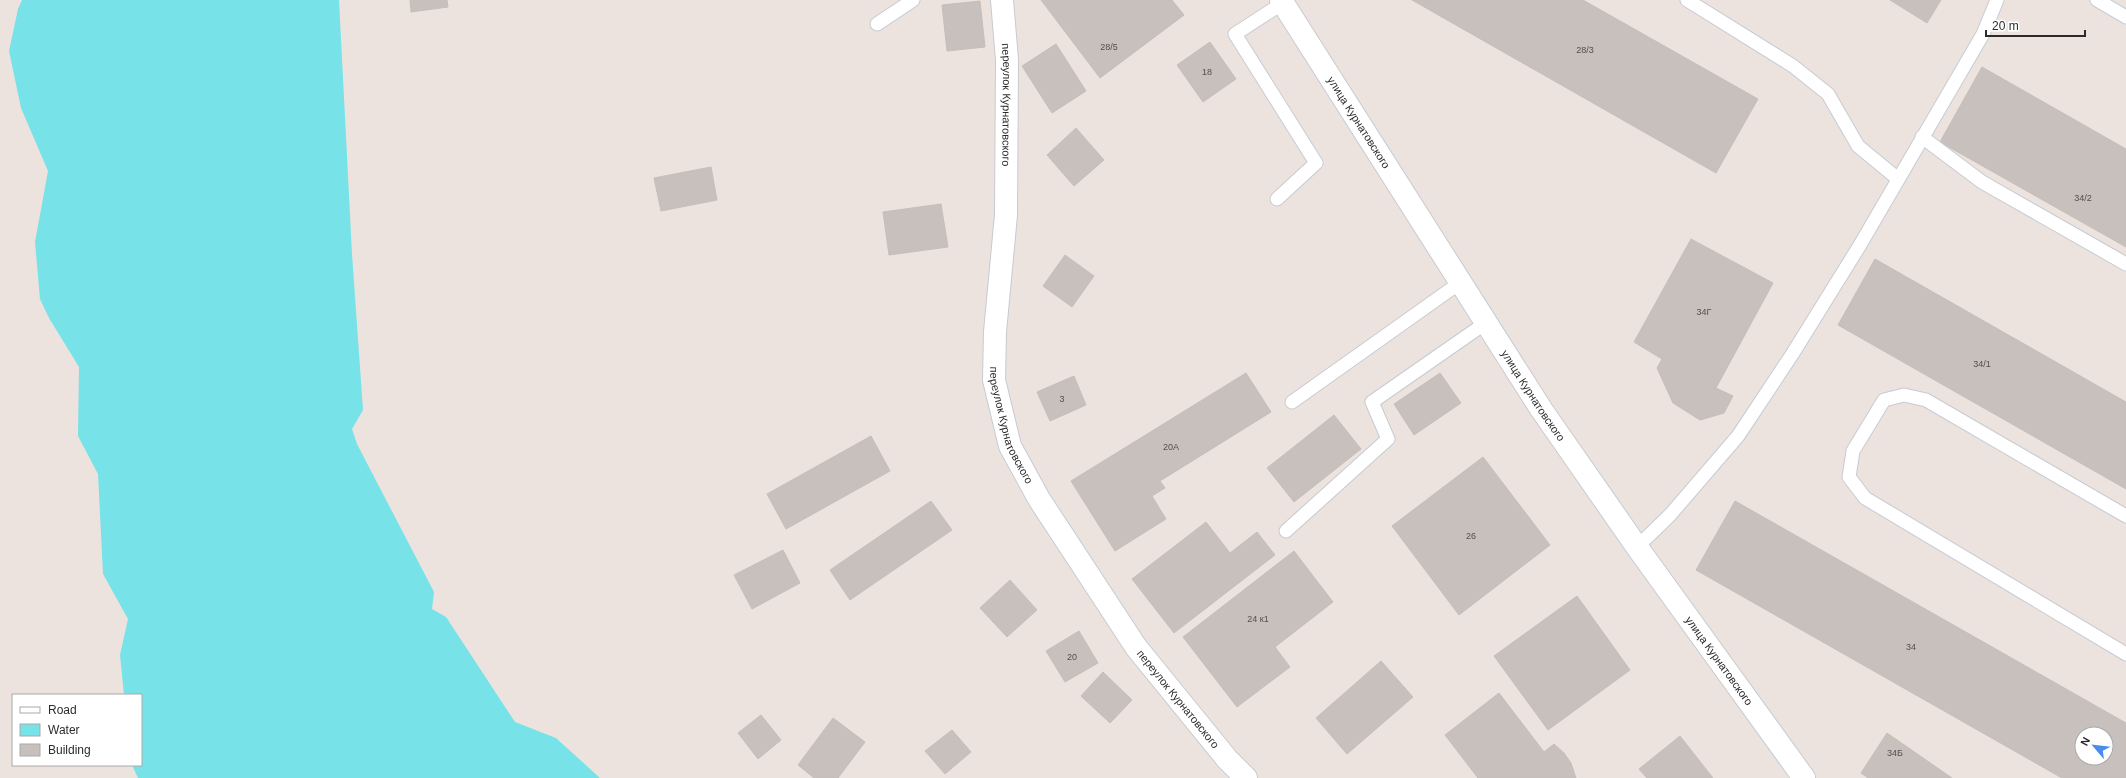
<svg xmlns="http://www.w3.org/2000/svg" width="2126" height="778" font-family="Arial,sans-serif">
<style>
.water{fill:#77e2e7}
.building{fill:#c7c0bd;stroke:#c7beb7;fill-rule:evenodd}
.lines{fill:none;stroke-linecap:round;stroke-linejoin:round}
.service-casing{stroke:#c6cbd3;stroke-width:15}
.minor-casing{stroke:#c6cbd3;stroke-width:24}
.service{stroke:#fff;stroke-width:13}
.minor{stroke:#fff;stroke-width:22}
.labels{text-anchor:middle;stroke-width:3;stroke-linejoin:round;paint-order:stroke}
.number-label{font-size:9px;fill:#525050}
.street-label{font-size:11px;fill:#2b2b2b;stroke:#fff}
</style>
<rect width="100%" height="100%" fill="#ece3de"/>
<path class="water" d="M 22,0 L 339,0 L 352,254 L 363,410 L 352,429 L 357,444 L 434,592 L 432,609 L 446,617 L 515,722 L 556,738 L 600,778 L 138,778 L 132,765 L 141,765 L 141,695 L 124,695 L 120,655 L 128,619 L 103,574 L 98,474 L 78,436 L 79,367 L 49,318 L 40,299 L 35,242 L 48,171 L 21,108 L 9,51 L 18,9 Z"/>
<g class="building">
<path d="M 410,0 L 447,0 L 448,7 L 411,12 Z"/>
<path d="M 1041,0 L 1172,0 L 1184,15 L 1100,78 Z"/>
<path d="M 1412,0 L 1583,0 L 1758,99 L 1716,173 Z"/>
<path d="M 1890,0 L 1941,0 L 1927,23 Z"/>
<path d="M 980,1 L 985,47 L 947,51 L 942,5 Z"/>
<path d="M 1210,42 L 1236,79 L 1203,102 L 1177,65 Z"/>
<path d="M 1056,44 L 1086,91 L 1052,113 L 1022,66 Z"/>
<path d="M 1982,67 L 2126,149 L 2126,247 L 1940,142 Z"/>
<path d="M 1076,128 L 1104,160 L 1074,186 L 1047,155 Z"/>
<path d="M 711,167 L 717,200 L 661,211 L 654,178 Z"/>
<path d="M 941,204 L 948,247 L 889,255 L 883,212 Z"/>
<path d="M 1691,239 L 1773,283 L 1716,388 L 1733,396 L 1724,413 L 1700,420 L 1673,403 L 1657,368 L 1662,359 L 1634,342 Z"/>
<path d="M 1065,255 L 1094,276 L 1072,307 L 1043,286 Z"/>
<path d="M 1875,259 L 2126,402 L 2126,489 L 1838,325 Z"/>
<path d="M 1246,373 L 1271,412 L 1160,481 L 1165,488 L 1152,496 L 1166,519 L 1115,551 L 1071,481 Z"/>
<path d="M 1440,373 L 1461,403 L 1414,435 L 1394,404 Z"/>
<path d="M 1074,376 L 1086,405 L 1050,421 L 1037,392 Z"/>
<path d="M 1334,415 L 1361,449 L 1294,502 L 1267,468 Z"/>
<path d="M 871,436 L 890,471 L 786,529 L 767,494 Z"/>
<path d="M 1483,457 L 1550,545 L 1459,615 L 1392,526 Z"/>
<path d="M 931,501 L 952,530 L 850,600 L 830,570 Z"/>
<path d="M 1735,501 L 2126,723 L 2126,778 L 2062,778 L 1696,570 ZM 2082,734 L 2106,734 L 2106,758 L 2082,758 Z"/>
<path d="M 1206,522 L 1230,553 L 1257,532 L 1275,555 L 1174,633 L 1132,579 Z"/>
<path d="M 783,550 L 800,583 L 752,609 L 734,575 Z"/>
<path d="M 1294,551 L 1333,602 L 1275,647 L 1290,667 L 1237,707 L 1183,637 Z"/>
<path d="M 1010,580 L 1037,610 L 1007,637 L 980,608 Z"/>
<path d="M 1577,596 L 1630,670 L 1548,730 L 1494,656 Z"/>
<path d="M 1079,631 L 1098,663 L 1065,682 L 1046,651 Z"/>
<path d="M 1381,661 L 1413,697 L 1347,754 L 1316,718 Z"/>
<path d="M 1103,672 L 1132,700 L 1110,723 L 1081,696 Z"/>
<path d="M 1499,693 L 1544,752 L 1554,744 L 1564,753 L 1571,763 L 1576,778 L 1478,778 L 1445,735 Z"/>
<path d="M 761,715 L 781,740 L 758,759 L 738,733 Z"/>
<path d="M 833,718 L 865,742 L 838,778 L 814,778 L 798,765 Z"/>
<path d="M 952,730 L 971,752 L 945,774 L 925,751 Z"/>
<path d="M 1887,733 L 1952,778 L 1868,778 L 1861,773 Z"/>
<path d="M 1680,736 L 1713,778 L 1647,778 L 1639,769 Z"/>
</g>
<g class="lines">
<g class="service-casing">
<g id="service">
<path d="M 1687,0 L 1793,66 L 1828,94 L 1858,146 L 1898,179"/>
<path d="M 2097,0 L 2126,17"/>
<path d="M 877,24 L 913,0"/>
<path d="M 1922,137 L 1982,182 L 2126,264"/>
<path d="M 1277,199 L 1316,163 L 1235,34 L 1283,3"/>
<path d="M 1292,402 L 1461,282"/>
<path d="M 2126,516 L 1926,400 L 1904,395 L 1884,400 L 1853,451 L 1849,477 L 1865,498 L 2126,654"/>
<path d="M 1286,531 L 1388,439 L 1372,402 L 1487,322"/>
<path d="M 1637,547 L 1670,515 L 1738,436 L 1793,353 L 1860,245 L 1983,34 L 1997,0"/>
</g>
</g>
<g class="minor-casing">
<g id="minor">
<path id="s1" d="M 1002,0 L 1007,60 L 1006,215 L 995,332 L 994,380 L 1010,446 L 1039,499 L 1136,647 L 1227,759 L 1246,778"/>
<path id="s2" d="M 1281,0 L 1541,409 L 1637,547 L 1804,778"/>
</g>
</g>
<use href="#service" class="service"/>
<use href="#minor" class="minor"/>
</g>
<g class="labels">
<g class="number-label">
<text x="1109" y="50">28/5</text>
<text x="1585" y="53">28/3</text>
<text x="1207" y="75">18</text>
<text x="2083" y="201">34/2</text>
<text x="1704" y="315">34Г</text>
<text x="1982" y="367">34/1</text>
<text x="1062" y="402">3</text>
<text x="1171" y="450">20А</text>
<text x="1471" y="539">26</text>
<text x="1258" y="622">24 к1</text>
<text x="1911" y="650">34</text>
<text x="1072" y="660">20</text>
<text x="1895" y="756">34Б</text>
</g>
<g class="street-label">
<text dy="4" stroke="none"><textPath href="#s1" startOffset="105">переулок Курнатовского</textPath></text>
<text dy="4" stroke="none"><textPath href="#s2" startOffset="145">улица Курнатовского</textPath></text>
<text dy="4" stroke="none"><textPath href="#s2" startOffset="469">улица Курнатовского</textPath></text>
<text dy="4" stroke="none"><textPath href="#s1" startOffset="429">переулок Курнатовского</textPath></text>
<text dy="4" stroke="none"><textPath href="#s2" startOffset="793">улица Курнатовского</textPath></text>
<text dy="4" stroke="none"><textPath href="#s1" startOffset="753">переулок Курнатовского</textPath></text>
</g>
</g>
<rect x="12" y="694" width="130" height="72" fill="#ffffff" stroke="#aaaaaa"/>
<rect x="20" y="707" width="20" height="6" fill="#ffffff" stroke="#aaaaaa"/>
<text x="48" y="714" font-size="12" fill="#2b2b2b">Road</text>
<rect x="20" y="724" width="20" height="12" fill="#77e2e7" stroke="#aaaaaa"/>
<text x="48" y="734" font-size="12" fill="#2b2b2b">Water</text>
<rect x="20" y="744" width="20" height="12" fill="#c7c0bd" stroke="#aaaaaa"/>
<text x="48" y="754" font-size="12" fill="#2b2b2b">Building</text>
<g transform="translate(2094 746) rotate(298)"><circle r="19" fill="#ffffff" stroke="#aaaaaa"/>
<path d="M0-3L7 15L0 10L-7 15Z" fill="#488cee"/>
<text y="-6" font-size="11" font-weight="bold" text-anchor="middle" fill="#2b2b2b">N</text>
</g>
<path d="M1986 30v6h99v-6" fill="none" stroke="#2b2b2b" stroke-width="2"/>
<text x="1992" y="30" font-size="12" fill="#2b2b2b" stroke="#ffffff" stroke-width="3" paint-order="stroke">20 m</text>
</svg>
